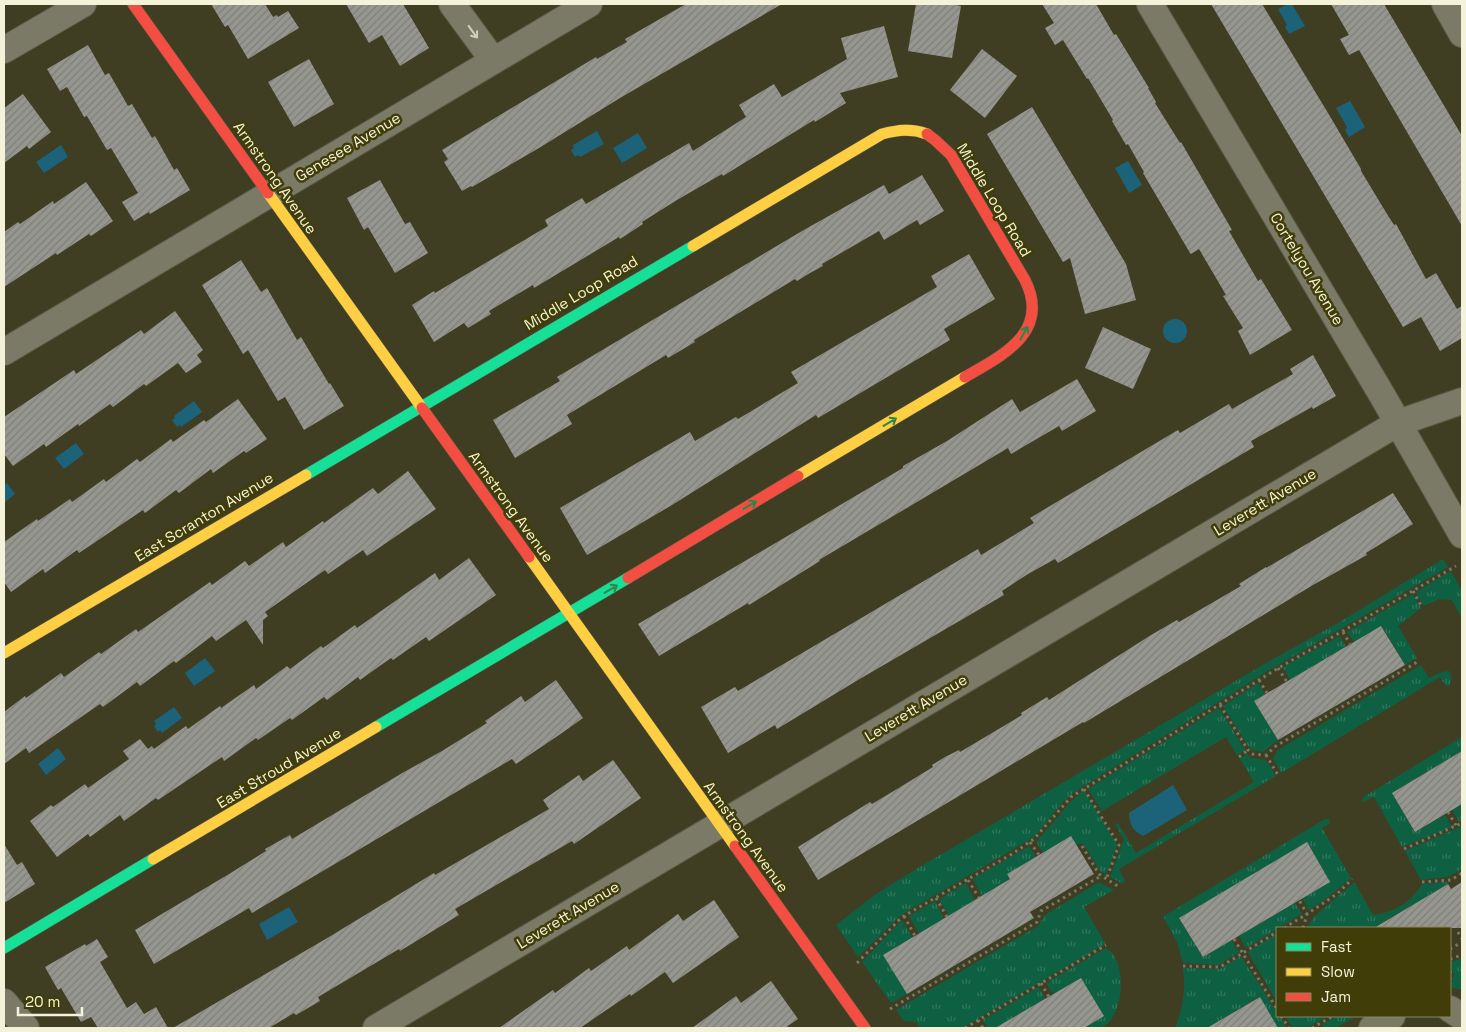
<svg xmlns="http://www.w3.org/2000/svg" width="1466" height="1032" font-family="'Space Grotesk',sans-serif">
<style>
.grass{fill:url(#grass-tufts)}
.water{fill:#1c6379}
.building{fill:url(#building-hatch)}
.lines{fill:none;stroke-linecap:round;stroke-linejoin:round}
.street-casing{stroke:#5b5a45;stroke-width:28}
.fast-casing{stroke:#5b5a45;stroke-width:12}
.slow-casing{stroke:#5b5a45;stroke-width:12}
.jam-casing{stroke:#5b5a45;stroke-width:12}
.path{stroke:#787764;stroke-width:3;stroke-dasharray:2.5 4;stroke-linecap:butt}
.street{stroke:#7b7a67;stroke-width:26}
.fast{stroke:#16e098;stroke-width:11}
.slow{stroke:#ffcf43;stroke-width:11}
.jam{stroke:#f24e42;stroke-width:11}
.oneway{stroke:#d0cfb7}
.oneway2{stroke:#2e8649}
.labels{text-anchor:middle;stroke-width:5;stroke-linejoin:round;paint-order:stroke}
.street-label{font-size:15px;fill:#f4f3d9;stroke:#413d09}
</style>
<defs>
<pattern id="grass-tufts" width="24" height="20" patternUnits="userSpaceOnUse" patternTransform="scale(1.25)"><rect width="24" height="20" fill="#0e6043"/><path d="M3 7l-1-3M5 7V3M7 7l1-3M15 17l-1-3M17 17v-4M19 17l1-3" fill="none" stroke="#32775e"/></pattern>
<pattern id="building-hatch" width="6" height="6" patternUnits="userSpaceOnUse" patternTransform="scale(1.25)"><rect width="6" height="6" fill="#969690"/><path d="M-1 1l2-2M0 6l6-6M5 7l2-2" fill="none" stroke="#7f7f78"/></pattern>
</defs>
<rect width="100%" height="100%" fill="#3f3e23"/>
<g class="grass">
<path d="M 1443,559 L 1448,567 L 1268,671 L 1073,793 L 1063,802 L 1036,835 L 1029,840 L 901,915 L 858,957 L 836,925 L 876,894 L 918,868 L 1273,659 L 1338,623 Z"/>
<path d="M 1451,571 L 1462,591 L 1462,618 L 1452,600 L 1439,599 L 1424,606 L 1416,592 Z"/>
<path d="M 1413,594 L 1421,608 L 1398,626 L 1417,658 L 1405,665 L 1382,626 L 1354,642 L 1347,632 Z"/>
<path d="M 1340,636 L 1346,647 L 1290,680 L 1283,667 Z"/>
<path d="M 1421,665 L 1429,678 L 1442,672 L 1449,671 L 1451,676 L 1450,686 L 1446,686 L 1440,677 L 1281,773 L 1273,758 L 1278,750 Z"/>
<path d="M 1258,683 L 1265,694 L 1255,701 L 1278,740 L 1263,752 L 1251,750 L 1223,706 Z"/>
<path d="M 1219,708 L 1245,750 L 1237,755 L 1226,737 L 1102,811 L 1088,789 Z"/>
<path d="M 1462,737 L 1462,751 L 1392,793 L 1415,832 L 1445,815 L 1452,827 L 1402,847 L 1374,797 L 1363,802 L 1362,798 Z"/>
<path d="M 1247,754 L 1251,758 C 1269,759 1267,761 1276,776 L 1119,869 L 1125,881 L 1123,884 L 1110,877 L 1124,839 L 1115,824 L 1118,823 L 1136,853 L 1254,782 L 1240,759 Z"/>
<path d="M 1082,792 L 1085,792 L 1117,845 L 1106,875 L 1100,871 L 1083,843 L 1043,853 L 1036,841 C 1053,826 1063,806 1082,792 Z"/>
<path d="M 1462,804 L 1462,821 L 1460,823 L 1452,810 Z"/>
<path d="M 1325,819 L 1329,819 L 1330,823 L 1322,828 L 1351,878 L 1327,898 L 1309,910 L 1302,898 L 1330,882 L 1307,843 L 1179,918 L 1203,957 L 1231,940 L 1239,952 L 1219,965 L 1183,963 L 1177,942 L 1164,918 L 1164,916 Z"/>
<path d="M 1462,826 L 1462,869 L 1448,877 L 1421,880 L 1405,851 Z"/>
<path d="M 1029,846 L 1036,857 L 1010,879 L 982,896 L 973,879 Z"/>
<path d="M 1099,882 L 1114,890 L 1084,907 L 1105,943 L 1103,945 L 962,1028 L 920,1028 L 916,1022 L 904,1021 L 896,1010 L 1038,926 L 1045,915 Z"/>
<path d="M 1447,882 L 1448,884 L 1373,928 L 1306,928 L 1315,916 L 1352,884 L 1355,883 L 1373,915 C 1394,913 1412,902 1422,884 Z"/>
<path d="M 966,883 L 975,900 L 949,916 L 939,899 Z"/>
<path d="M 935,901 L 944,919 L 919,934 L 909,916 Z"/>
<path d="M 1295,903 L 1302,914 L 1246,948 L 1239,936 Z"/>
<path d="M 902,920 L 913,938 L 884,955 L 907,994 L 891,1003 L 862,962 Z"/>
<path d="M 1277,934 L 1277,1002 L 1248,952 Z"/>
<path d="M 1106,948 C 1128,959 1125,1020 1100,1028 C 1095,1029 1089,1028 1084,1028 L 1103,1016 L 1081,978 L 1053,994 L 1046,983 Z"/>
<path d="M 1241,956 L 1287,1028 L 1278,1028 L 1259,997 L 1207,1028 L 1175,1028 C 1183,1009 1186,989 1183,968 L 1220,969 Z"/>
<path d="M 1462,958 L 1462,990 L 1450,987 L 1454,974 L 1450,966 L 1450,962 Z"/>
<path d="M 1039,987 L 1045,999 L 995,1028 L 988,1028 L 983,1020 Z"/>
<path d="M 1285,1016 L 1328,1016 L 1307,1028 L 1293,1028 Z"/>
<path d="M 1337,1016 L 1357,1016 L 1335,1028 L 1324,1028 L 1322,1025 Z"/>
</g>
<g class="water">
<path d="M 1288,4 L 1292,4 L 1305,26 L 1289,34 L 1285,27 L 1287,25 L 1278,9 Z"/>
<path d="M 1350,101 L 1365,127 L 1349,137 L 1345,130 L 1347,127 L 1336,108 Z"/>
<path d="M 597,131 L 604,144 L 580,157 L 578,155 L 575,157 L 571,150 L 574,148 L 573,145 Z"/>
<path d="M 638,133 L 647,148 L 622,163 L 613,148 Z"/>
<path d="M 61,145 L 68,157 L 44,173 L 36,162 Z"/>
<path d="M 1128,161 L 1142,185 L 1129,193 L 1115,168 Z"/>
<circle cx="1175" cy="331" r="12"/>
<path d="M 194,401 L 202,412 L 181,427 L 180,425 L 177,427 L 172,420 L 175,418 L 174,416 Z"/>
<path d="M 76,443 L 84,454 L 64,469 L 55,458 Z"/>
<path d="M 7,483 L 15,494 L 4,503 L 4,485 Z"/>
<path d="M 205,658 L 215,671 L 194,686 L 185,673 Z"/>
<path d="M 174,707 L 182,718 L 162,733 L 160,730 L 158,732 L 154,726 L 156,724 L 154,721 Z"/>
<path d="M 58,748 L 66,759 L 46,775 L 38,764 Z"/>
<path d="M 1173,785 L 1187,810 L 1143,836 C 1132,830 1130,825 1129,813 Z"/>
<path d="M 289,907 L 298,922 L 267,940 L 259,924 Z"/>
</g>
<g class="building">
<path d="M 211,4 L 265,4 L 273,17 L 277,15 L 278,17 L 288,11 L 299,28 L 248,59 L 228,25 L 225,27 Z"/>
<path d="M 346,4 L 403,4 L 429,48 L 400,66 L 382,35 L 369,43 Z"/>
<path d="M 686,4 L 782,4 L 620,98 L 539,148 L 472,187 L 471,186 L 462,191 L 444,162 L 448,159 L 442,150 L 596,57 L 597,59 L 627,42 L 625,39 Z"/>
<path d="M 916,4 L 950,4 L 961,6 L 952,58 L 908,51 Z"/>
<path d="M 1042,4 L 1096,4 L 1114,35 L 1116,34 L 1149,88 L 1148,88 L 1156,102 L 1155,103 L 1180,143 L 1181,142 L 1232,230 L 1229,231 L 1258,281 L 1261,279 L 1292,330 L 1250,355 L 1238,331 L 1243,328 L 1223,296 L 1226,295 L 1199,249 L 1191,254 L 1190,253 L 1143,173 L 1144,172 L 1128,144 L 1126,145 L 1112,121 L 1113,120 L 1088,78 L 1087,79 L 1063,40 L 1055,45 L 1045,28 L 1054,23 Z"/>
<path d="M 1211,4 L 1262,4 L 1328,113 L 1361,169 L 1361,171 L 1387,214 L 1394,225 L 1396,224 L 1426,279 L 1436,273 L 1457,309 L 1462,306 L 1462,338 L 1440,351 L 1421,317 L 1403,327 Z"/>
<path d="M 1331,4 L 1384,4 L 1462,136 L 1462,226 L 1362,55 L 1359,50 L 1349,55 L 1340,39 L 1349,35 Z"/>
<path d="M 884,26 L 898,77 L 840,93 L 846,103 L 815,122 L 814,120 L 723,176 L 722,174 L 677,200 L 642,222 L 643,224 L 620,239 L 619,237 L 534,288 L 533,285 L 489,311 L 491,314 L 468,328 L 464,323 L 434,342 L 412,305 L 434,291 L 435,293 L 548,226 L 545,220 L 582,198 L 586,204 L 689,143 L 693,151 L 746,117 L 739,105 L 774,84 L 782,97 L 847,59 L 841,38 Z"/>
<path d="M 88,45 L 105,75 L 109,73 L 128,106 L 132,104 L 152,138 L 155,136 L 174,170 L 177,168 L 190,190 L 150,214 L 149,212 L 134,221 L 122,202 L 138,193 L 111,148 L 107,150 L 87,116 L 84,117 L 67,87 L 60,91 L 47,69 Z"/>
<path d="M 982,49 L 1017,76 L 985,118 L 950,90 Z"/>
<path d="M 309,59 L 334,104 L 294,127 L 268,82 Z"/>
<path d="M 23,94 L 51,132 L 29,149 L 27,146 L 4,163 L 4,108 Z"/>
<path d="M 1032,107 L 1126,264 L 1136,300 L 1085,314 L 1070,258 L 1063,262 L 987,134 Z"/>
<path d="M 922,175 L 944,211 L 920,225 L 917,220 L 884,240 L 879,231 L 822,264 L 823,266 L 810,273 L 797,281 L 795,279 L 694,340 L 695,342 L 668,358 L 666,355 L 567,415 L 572,424 L 515,458 L 493,420 L 560,381 L 557,377 L 802,231 L 884,185 L 889,194 Z"/>
<path d="M 380,180 L 405,224 L 410,222 L 428,253 L 395,273 L 368,227 L 364,230 L 347,198 Z"/>
<path d="M 86,182 L 113,221 L 91,236 L 89,234 L 57,255 L 56,253 L 4,287 L 4,232 L 18,222 L 20,224 L 53,201 L 54,204 Z"/>
<path d="M 969,254 L 995,299 L 944,329 L 950,340 L 818,418 L 816,415 L 672,505 L 587,555 L 560,508 L 690,432 L 695,441 L 736,417 L 738,419 L 798,383 L 791,372 L 937,287 L 931,276 Z"/>
<path d="M 241,260 L 261,292 L 267,288 L 297,340 L 301,337 L 329,384 L 330,383 L 344,406 L 304,430 L 285,397 L 278,401 L 248,350 L 243,354 L 202,285 Z"/>
<path d="M 175,311 L 203,350 L 197,355 L 202,362 L 186,373 L 178,363 L 146,386 L 144,384 L 113,407 L 110,404 L 79,426 L 78,424 L 46,447 L 44,444 L 13,466 L 4,454 L 4,417 L 74,370 L 76,374 L 141,330 L 144,334 Z"/>
<path d="M 1103,327 L 1151,349 L 1133,389 L 1085,368 Z"/>
<path d="M 1313,355 L 1336,396 L 1313,409 L 1312,407 L 1251,441 L 1254,447 L 1058,563 L 1055,559 L 1028,574 L 1002,591 L 1004,595 L 858,680 L 777,729 L 775,725 L 728,753 L 701,707 L 735,687 L 738,691 L 978,549 L 981,555 L 1034,523 L 1030,518 L 1050,506 L 1178,430 L 1180,433 L 1229,404 L 1232,409 L 1293,374 L 1290,369 Z"/>
<path d="M 1077,379 L 1096,411 L 1062,431 L 1059,426 L 1011,454 L 1008,448 L 819,560 L 820,561 L 749,605 L 748,603 L 659,656 L 638,624 L 903,468 L 903,466 L 947,441 L 1012,399 L 1020,412 Z"/>
<path d="M 238,399 L 267,439 L 246,453 L 244,451 L 213,473 L 211,469 L 179,493 L 176,490 L 145,513 L 143,510 L 79,553 L 77,550 L 45,573 L 43,569 L 11,592 L 4,582 L 4,542 L 37,519 L 38,521 L 70,499 L 72,502 L 104,479 L 106,482 L 137,459 L 140,462 L 171,439 L 173,442 L 204,420 L 206,422 Z"/>
<path d="M 408,471 L 436,509 L 367,556 L 363,550 L 328,574 L 325,570 L 265,612 L 268,616 L 263,620 L 263,645 L 246,620 L 216,641 L 212,636 L 176,663 L 174,661 L 140,686 L 137,682 L 103,707 L 100,704 L 29,753 L 26,748 L 4,764 L 4,712 L 25,696 L 26,698 L 61,673 L 64,677 L 99,652 L 101,654 L 136,629 L 138,632 L 210,582 L 212,585 L 245,561 L 249,566 L 283,542 L 286,547 L 323,521 L 324,523 L 373,488 L 378,494 Z"/>
<path d="M 1393,493 L 1413,524 L 1366,553 L 1367,555 L 1313,585 L 1084,723 L 1083,722 L 818,880 L 798,847 L 870,802 L 872,804 L 902,786 L 933,767 L 932,765 L 945,757 L 959,750 L 960,752 L 1022,715 L 1021,713 L 1047,697 L 1049,700 L 1151,635 L 1177,620 L 1179,622 L 1241,586 L 1239,584 L 1266,567 L 1266,568 Z"/>
<path d="M 469,558 L 496,595 L 429,641 L 426,637 L 393,660 L 391,658 L 360,680 L 358,677 L 327,700 L 324,697 L 292,720 L 290,718 L 258,740 L 256,738 L 224,761 L 222,757 L 158,800 L 156,798 L 124,821 L 120,815 L 90,837 L 88,834 L 57,857 L 30,821 L 51,805 L 53,807 L 85,784 L 88,788 L 129,759 L 123,751 L 140,739 L 148,749 L 152,746 L 154,749 L 186,726 L 188,729 L 220,706 L 221,708 L 254,685 L 256,689 L 287,666 L 290,669 L 321,646 L 323,648 L 355,625 L 357,628 L 435,573 L 439,580 Z"/>
<path d="M 1381,626 L 1405,665 L 1278,740 L 1254,701 Z"/>
<path d="M 556,680 L 583,718 L 562,733 L 516,764 L 512,759 L 252,913 L 249,908 L 154,964 L 135,930 L 229,874 L 266,851 L 265,849 L 290,835 L 292,839 L 404,772 L 442,751 L 487,723 L 485,721 L 521,696 L 525,702 Z"/>
<path d="M 1462,751 L 1462,804 L 1415,832 L 1392,793 Z"/>
<path d="M 613,760 L 641,798 L 574,844 L 572,841 L 455,909 L 459,915 L 400,951 L 399,949 L 318,997 L 320,1001 L 296,1015 L 294,1013 L 269,1028 L 173,1028 L 329,937 L 434,873 L 435,875 L 549,809 L 543,800 L 579,775 L 583,781 Z"/>
<path d="M 1071,836 L 1094,874 L 1030,912 L 1034,918 L 907,994 L 883,955 L 1010,879 L 1007,874 Z"/>
<path d="M 1307,842 L 1330,882 L 1203,957 L 1179,918 Z"/>
<path d="M 4,844 L 17,865 L 22,862 L 35,884 L 4,903 Z"/>
<path d="M 1462,882 L 1462,928 L 1374,928 L 1448,884 L 1451,889 Z"/>
<path d="M 714,900 L 739,937 L 673,983 L 665,972 L 631,996 L 630,994 L 580,1028 L 499,1028 L 553,990 L 555,993 L 589,968 L 591,971 L 627,946 L 629,950 L 678,914 L 683,921 Z"/>
<path d="M 97,939 L 108,957 L 100,962 L 127,1008 L 136,1002 L 144,1014 L 156,1007 L 168,1028 L 98,1028 L 91,1017 L 81,1022 L 61,988 L 58,990 L 45,967 L 85,944 L 86,946 Z"/>
<path d="M 1081,978 L 1104,1016 L 1084,1028 L 995,1028 Z"/>
<path d="M 771,981 L 798,1019 L 785,1028 L 692,1028 L 736,996 L 741,1003 Z"/>
<path d="M 1260,997 L 1278,1028 L 1207,1028 Z"/>
</g>
<g class="lines">
<g class="street-casing">
<g id="street">
<path d="M 452,4 L 493,60"/>
<path d="M 1150,4 L 1382,395 L 1462,535"/>
<path d="M 1445,4 L 1462,34"/>
<path d="M 4,50 L 83,4"/>
<path d="M 4,352 L 589,4"/>
<path d="M 4,1002 L 26,1028"/>
<path d="M 1450,1009 L 1462,1017"/>
<path d="M 376,1028 L 1398,423 L 1462,401"/>
<path d="M 1372,1028 L 1392,1016"/>
</g>
</g>
<g class="fast-casing">
<g id="fast">
<path d="M 306,475 L 693,246"/>
<path d="M 376,727 L 628,578"/>
<path d="M 4,948 L 153,859"/>
</g>
</g>
<g class="slow-casing">
<g id="slow">
<path d="M 268,193 L 422,408"/>
<path d="M 693,246 L 882,134 C 898,130 911,128 927,134"/>
<path d="M 798,476 L 965,377"/>
<path d="M 529,557 L 735,846"/>
<path d="M 4,653 L 306,475"/>
<path d="M 153,859 L 376,727"/>
</g>
</g>
<g class="jam-casing">
<g id="jam">
<path d="M 133,4 L 268,193"/>
<path d="M 927,134 L 935,140 L 951,155 L 1025,280 C 1051,332 1003,355 965,377"/>
<path d="M 422,408 L 529,557"/>
<path d="M 628,578 L 798,476"/>
<path d="M 735,846 L 865,1028"/>
</g>
</g>
<g class="path">
<path d="M 1413,591 L 1422,607"/>
<path d="M 1343,632 L 1350,644"/>
<path d="M 1278,668 L 1287,682"/>
<path d="M 1259,680 L 1267,693"/>
<path d="M 1220,705 L 1248,750 L 1252,754 L 1266,755 L 1276,746 L 1419,661"/>
<path d="M 1266,755 L 1278,775"/>
<path d="M 1239,757 L 1248,750"/>
<path d="M 1084,789 L 1119,845 L 1106,880"/>
<path d="M 1448,812 L 1457,827"/>
<path d="M 1030,842 L 1039,855"/>
<path d="M 1082,846 L 1099,874 L 1119,887"/>
<path d="M 1404,849 L 1462,823"/>
<path d="M 968,880 L 979,898"/>
<path d="M 1422,882 L 1451,880 L 1462,873"/>
<path d="M 936,898 L 947,917"/>
<path d="M 904,916 L 915,936"/>
<path d="M 1284,928 L 1307,914 L 1299,900"/>
<path d="M 1303,928 L 1307,914 L 1337,894 L 1352,879"/>
<path d="M 1458,932 L 1462,939"/>
<path d="M 1234,939 L 1277,1009"/>
<path d="M 1450,949 L 1462,942"/>
<path d="M 1450,959 L 1462,955"/>
<path d="M 857,963 L 902,917 L 1012,854 L 1034,839 L 1071,797 L 1275,670 L 1456,566"/>
<path d="M 1183,966 L 1220,967 L 1277,932"/>
<path d="M 1450,971 L 1451,974 L 1450,979"/>
<path d="M 1041,983 L 1049,997"/>
<path d="M 890,1009 L 1037,922 L 1041,911 L 1101,876"/>
<path d="M 1281,1016 L 1289,1028"/>
<path d="M 978,1020 L 983,1028"/>
<path d="M 965,1028 L 1106,945"/>
<path d="M 1312,1028 L 1333,1016"/>
</g>
<use href="#street" class="street"/>
<use href="#fast" class="fast"/>
<use href="#slow" class="slow"/>
<use href="#jam" class="jam"/>
</g>
<defs><path id="oneway-shaft" d="M-6 0H5M1.5-3L5.5 0L1.5 3" fill="none" stroke-width="1.6" stroke-linecap="round" stroke-linejoin="round" transform="scale(1.25)"/></defs>
<use class="oneway" href="#oneway-shaft" transform="translate(473 32) rotate(54)"/>
<g class="oneway2">
<use href="#oneway-shaft" transform="translate(1024 333) rotate(-61)"/>
<use href="#oneway-shaft" transform="translate(890 422) rotate(-31)"/>
<use href="#oneway-shaft" transform="translate(750 505) rotate(-31)"/>
<use href="#oneway-shaft" transform="translate(611 589) rotate(-31)"/>
</g>
<g class="labels">
<g class="street-label">
<text transform="translate(348 147) rotate(-31)" y="5">Genesee Avenue</text>
<text transform="translate(275 178) rotate(55)" y="5">Armstrong Avenue</text>
<text transform="translate(994 200) rotate(59)" y="5">Middle Loop Road</text>
<text transform="translate(1307 269) rotate(59)" y="5">Cortelyou Avenue</text>
<text transform="translate(581 293) rotate(-31)" y="5">Middle Loop Road</text>
<text transform="translate(1265 502) rotate(-31)" y="5">Leverett Avenue</text>
<text transform="translate(511 507) rotate(54)" y="5">Armstrong Avenue</text>
<text transform="translate(204 517) rotate(-31)" y="5">East Scranton Avenue</text>
<text transform="translate(916 708) rotate(-31)" y="5">Leverett Avenue</text>
<text transform="translate(279 768) rotate(-31)" y="5">East Stroud Avenue</text>
<text transform="translate(746 837) rotate(54)" y="5">Armstrong Avenue</text>
<text transform="translate(568 915) rotate(-31)" y="5">Leverett Avenue</text>
</g>
</g>
<rect width="1466" height="1032" fill="none" stroke="#f4f3d9" stroke-width="10"/>
<rect x="1276" y="927" width="175" height="90" fill="#413d09" stroke="#89865c"/>
<rect x="1286" y="943" width="25" height="8" fill="#16e098" stroke="#89865c"/>
<text x="1321" y="952" font-size="15" fill="#f4f3d9">Fast</text>
<rect x="1286" y="968" width="25" height="8" fill="#ffcf43" stroke="#89865c"/>
<text x="1321" y="977" font-size="15" fill="#f4f3d9">Slow</text>
<rect x="1286" y="993" width="25" height="8" fill="#f24e42" stroke="#89865c"/>
<text x="1321" y="1002" font-size="15" fill="#f4f3d9">Jam</text>
<path d="M18 1007v8h64v-8" fill="none" stroke="#f4f3d9" stroke-width="2.5"/>
<text x="25" y="1007" font-size="15" fill="#f4f3d9" stroke="#413d09" stroke-width="4" paint-order="stroke">20 m</text>
</svg>
